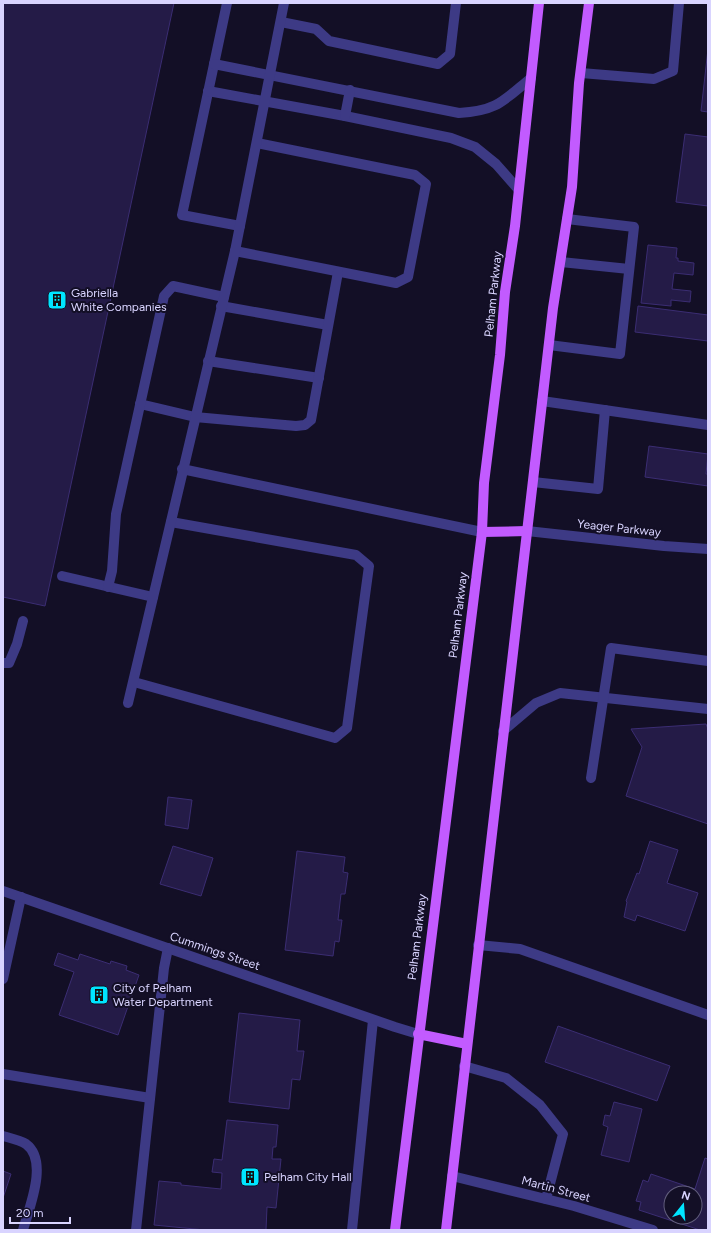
<svg xmlns="http://www.w3.org/2000/svg" width="711" height="1233" font-family="Figtree,sans-serif">
<style>
.building{fill:#241b47;stroke:#3b2d73;fill-rule:evenodd}
.lines{fill:none;stroke-linecap:round;stroke-linejoin:round}
.service{stroke:#3d3a85;stroke-width:10}
.minor{stroke:#3d3a85;stroke-width:10}
.primary{stroke:#c25bff;stroke-width:10}
.labels{text-anchor:middle;stroke-width:4;stroke-linejoin:round;paint-order:stroke}
.poi-label{font-size:12px;fill:#d9d4ff;stroke:#130f26;text-anchor:start}
.street-label{font-size:12px;fill:#d9d4ff;stroke:#130f26}
</style>
<rect width="100%" height="100%" fill="#130f26"/>
<g class="building">
<path d="M 3,3 L 174,3 L 45,606 L 3,597 Z"/>
<path d="M 708,49 L 708,112 L 701,111 Z"/>
<path d="M 685,134 L 708,137 L 708,206 L 676,202 Z"/>
<path d="M 648,245 L 677,248 L 676,258 L 678,258 L 678,261 L 694,263 L 693,275 L 674,273 L 672,289 L 691,291 L 690,302 L 671,300 L 671,306 L 641,303 Z"/>
<path d="M 638,306 L 708,315 L 708,341 L 635,332 Z"/>
<path d="M 649,446 L 708,454 L 706,474 L 708,474 L 708,486 L 645,477 Z"/>
<path d="M 706,724 L 708,729 L 708,824 L 626,796 L 642,747 L 631,729 Z"/>
<path d="M 168,797 L 192,800 L 188,829 L 165,825 Z"/>
<path d="M 650,841 L 678,850 L 667,883 L 698,893 L 685,931 L 637,915 L 635,921 L 624,917 L 627,902 L 626,901 L 637,873 L 639,874 Z"/>
<path d="M 173,846 L 213,858 L 201,896 L 160,884 Z"/>
<path d="M 297,851 L 345,857 L 343,872 L 348,873 L 345,894 L 341,894 L 338,920 L 342,920 L 339,942 L 335,941 L 333,956 L 285,950 Z"/>
<path d="M 58,953 L 78,960 L 80,954 L 110,964 L 111,961 L 127,966 L 126,970 L 139,975 L 118,1035 L 59,1015 L 74,972 L 54,965 Z"/>
<path d="M 239,1013 L 300,1020 L 297,1051 L 304,1051 L 300,1080 L 292,1079 L 289,1109 L 229,1102 Z"/>
<path d="M 558,1026 L 670,1066 L 657,1101 L 545,1062 Z"/>
<path d="M 614,1102 L 642,1109 L 629,1162 L 601,1155 L 608,1127 L 603,1125 L 605,1115 L 610,1116 Z"/>
<path d="M 227,1120 L 278,1125 L 276,1147 L 273,1147 L 272,1159 L 281,1159 L 276,1208 L 267,1207 L 266,1230 L 205,1230 L 154,1225 L 159,1181 L 181,1183 L 181,1185 L 221,1189 L 222,1173 L 212,1172 L 214,1159 L 222,1160 Z"/>
<path d="M 705,1158 L 708,1159 L 708,1230 L 700,1230 L 639,1210 L 641,1202 L 636,1201 L 643,1180 L 648,1182 L 651,1174 L 695,1189 ZM 671,1193 L 695,1193 L 695,1217 L 671,1217 Z"/>
<path d="M 3,1171 L 11,1174 L 3,1198 Z"/>
</g>
<g class="lines">
<g class="service">
<path d="M 227,3 L 182,215 L 240,226"/>
<path d="M 281,22 L 316,29 L 329,41 L 438,64 L 450,54 L 456,3"/>
<path d="M 214,64 L 459,113 C 497,111 503,101 531,78"/>
<path d="M 581,73 L 654,79 L 673,71 L 679,3"/>
<path d="M 208,91 L 345,116 L 451,138 L 475,147 L 496,164 L 518,189"/>
<path d="M 345,116 L 350,90"/>
<path d="M 235,251 L 396,283 L 408,277 L 426,184 L 415,175 L 257,143"/>
<path d="M 561,262 L 629,269"/>
<path d="M 221,306 L 328,325"/>
<path d="M 549,345 L 620,354 L 634,227 L 567,219"/>
<path d="M 208,361 L 319,378"/>
<path d="M 542,401 L 708,425"/>
<path d="M 140,404 L 195,417 L 296,426 L 305,425 L 311,420 L 338,272"/>
<path d="M 182,469 L 482,532"/>
<path d="M 533,482 L 598,489 L 605,410"/>
<path d="M 62,576 L 153,597"/>
<path d="M 108,587 L 112,571 L 116,514 L 164,296 L 173,286 L 224,297"/>
<path d="M 3,663 L 9,663 L 17,644 L 23,621"/>
<path d="M 134,682 L 335,738 L 347,728 L 369,566 L 356,555 L 171,522"/>
<path d="M 128,703 L 235,251 L 284,3"/>
<path d="M 503,731 L 536,703 L 560,693 L 708,709"/>
<path d="M 591,778 L 611,648 L 708,661"/>
<path d="M 478,945 L 520,949 L 708,1015"/>
<path d="M 3,979 L 21,897"/>
<path d="M 464,1066 L 506,1078 L 540,1105 L 563,1134 L 546,1199"/>
<path d="M 3,1074 L 150,1098"/>
<path d="M 3,1136 C 10,1138 20,1140 26,1144 C 49,1161 29,1208 23,1230"/>
<path d="M 136,1230 L 164,968 L 168,948"/>
<path d="M 352,1230 L 373,1020"/>
</g>
<g class="minor">
<path d="M 527,531 L 664,546 L 708,549"/>
<path d="M 3,891 L 395,1027 L 418,1034"/>
<path d="M 452,1176 L 574,1206 L 653,1230"/>
</g>
<g class="primary">
<path d="M 482,532 L 527,531"/>
<path d="M 418,1034 L 467,1044"/>
<path d="M 395,1230 L 482,532 L 484,483 L 500,355 L 505,292 L 515,226 L 539,3"/>
<path d="M 446,1230 L 553,308 L 572,187 L 579,83 L 589,3"/>
</g>
</g>
<defs>
<g id="building-square" transform="scale(1)"><rect x="-9" y="-9" width="18" height="18" rx="4" fill="#00e5ff" stroke="#130f26"/><path d="M-4-6H4V6H1V3H-1V6H-4ZM-2.5-4.3h1.7v1.8h-1.7ZM.8-4.3h1.7v1.8H.8ZM-2.5-1h1.7V.8h-1.7ZM.8-1h1.7V.8H.8Z" fill="#111"/></g>
</defs>
<g fill-rule="evenodd">
<use href="#building-square" x="57" y="300"/>
<use href="#building-square" x="99" y="995"/>
<use href="#building-square" x="250" y="1177"/>
</g>
<g class="labels">
<g class="poi-label">
<text x="71" y="297">Gabriella<tspan x="71" dy="14">White Companies</tspan></text>
<text x="113" y="992">City of Pelham<tspan x="113" dy="14">Water Department</tspan></text>
<text x="264" y="1181">Pelham City Hall</text>
</g>
<g class="street-label">
<text transform="translate(493 294) rotate(-84)" y="4">Pelham Parkway</text>
<text transform="translate(619 528) rotate(6)" y="4">Yeager Parkway</text>
<text transform="translate(458 615) rotate(-83)" y="4">Pelham Parkway</text>
<text transform="translate(417 937) rotate(-83)" y="4">Pelham Parkway</text>
<text transform="translate(215 951) rotate(19)" y="4">Cummings Street</text>
<text transform="translate(556 1189) rotate(15)" y="4">Martin Street</text>
</g>
</g>
<rect width="711" height="1233" fill="none" stroke="#d9d4ff" stroke-width="8"/>
<g transform="translate(683 1205) rotate(17)"><circle r="19" fill="#130f26" stroke="#625e7d"/>
<path d="M0-3L7 15L0 10L-7 15Z" fill="#00e5ff"/>
<text y="-6" font-size="11" font-weight="bold" text-anchor="middle" fill="#d9d4ff">N</text>
</g>
<path d="M10 1217v6h60v-6" fill="none" stroke="#d9d4ff" stroke-width="2"/>
<text x="16" y="1217" font-size="12" fill="#d9d4ff" stroke="#130f26" stroke-width="3" paint-order="stroke">20 m</text>
</svg>
